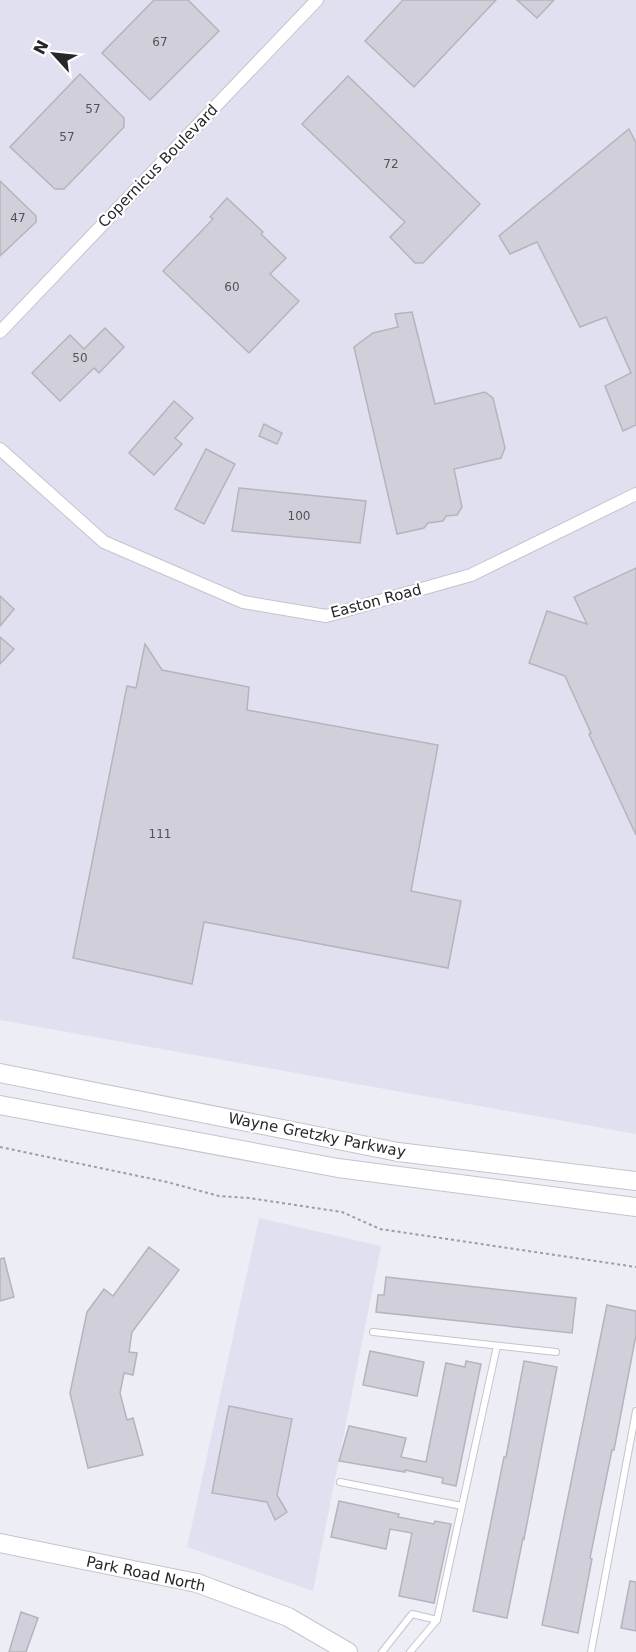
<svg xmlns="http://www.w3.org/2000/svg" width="636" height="1652" font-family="'DejaVu Sans',sans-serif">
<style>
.built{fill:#e1e0f0}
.building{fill:#d1d0da;stroke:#b4b4bc;stroke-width:1.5}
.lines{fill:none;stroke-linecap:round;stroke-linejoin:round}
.service-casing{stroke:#c4c4cd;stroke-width:8}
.minor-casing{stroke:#c4c4cd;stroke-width:14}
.secondary-casing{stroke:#c4c4cd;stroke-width:20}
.path{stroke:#9d9da4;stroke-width:2;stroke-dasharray:3 3;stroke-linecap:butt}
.service{stroke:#fff;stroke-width:6}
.minor{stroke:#fff;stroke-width:12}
.secondary{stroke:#fff;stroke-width:18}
.labels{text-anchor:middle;stroke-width:4.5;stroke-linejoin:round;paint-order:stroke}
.number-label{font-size:12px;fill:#525157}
.street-label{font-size:15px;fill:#27272b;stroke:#fff}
</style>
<rect width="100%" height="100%" fill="#ededf6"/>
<g class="built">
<path d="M 0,0 L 636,0 L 636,1134 L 0,1020 Z"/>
<path d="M 259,1218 L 381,1246 L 313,1591 L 187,1547 Z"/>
</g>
<g class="building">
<path d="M 154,0 L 188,0 L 219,31 L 150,100 L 102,53 Z"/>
<path d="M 403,0 L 496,0 L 414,87 L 365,41 Z"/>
<path d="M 517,0 L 554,0 L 537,18 Z"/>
<path d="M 80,74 L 124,118 L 124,127 L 64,189 L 55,189 L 10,147 Z"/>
<path d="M 348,76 L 480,204 L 423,263 L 415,263 L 390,237 L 405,222 L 302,124 Z"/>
<path d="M 629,129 L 636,143 L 636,425 L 623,431 L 605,386 L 631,373 L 606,317 L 580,327 L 537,242 L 510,254 L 499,236 Z"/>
<path d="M 0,181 L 36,216 L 36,222 L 0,256 Z"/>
<path d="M 227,198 L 263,232 L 261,234 L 286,258 L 270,274 L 299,301 L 249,353 L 163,271 L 213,219 L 210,217 Z"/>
<path d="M 412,312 L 435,404 L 485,392 L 493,398 L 505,448 L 501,458 L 454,469 L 462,507 L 457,515 L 446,516 L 443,521 L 428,523 L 424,528 L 397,534 L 354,347 L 373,333 L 398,327 L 395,314 Z"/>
<path d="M 105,328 L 124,347 L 99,373 L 94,368 L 60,401 L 32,373 L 70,335 L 84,349 Z"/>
<path d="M 174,401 L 193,418 L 175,438 L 182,444 L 154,475 L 129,453 Z"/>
<path d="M 264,424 L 282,433 L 277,444 L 259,436 Z"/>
<path d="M 206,449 L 235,464 L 204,524 L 175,509 Z"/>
<path d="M 239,488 L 366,501 L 360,543 L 232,531 Z"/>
<path d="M 636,568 L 636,835 L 589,734 L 591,733 L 565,676 L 529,663 L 547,611 L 587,624 L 574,597 Z"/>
<path d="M 0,596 L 14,609 L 0,626 Z"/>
<path d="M 0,637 L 14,649 L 0,664 Z"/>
<path d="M 145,644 L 162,670 L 249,687 L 247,710 L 438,745 L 411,891 L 461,901 L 448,968 L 204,922 L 192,984 L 73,958 L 127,686 L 136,688 Z"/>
<path d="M 149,1247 L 179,1270 L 132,1332 L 129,1352 L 137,1353 L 133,1375 L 124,1373 L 120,1393 L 127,1420 L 133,1418 L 143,1455 L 88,1468 L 70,1393 L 87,1312 L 104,1289 L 113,1296 Z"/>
<path d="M 4,1258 L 14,1297 L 0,1301 L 0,1259 Z"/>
<path d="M 386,1277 L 576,1298 L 572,1333 L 376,1312 L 378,1295 L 384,1295 Z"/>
<path d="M 607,1305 L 636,1311 L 636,1335 L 614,1450 L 612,1450 L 590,1558 L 592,1559 L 578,1633 L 542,1625 Z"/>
<path d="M 370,1351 L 424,1362 L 417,1396 L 363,1385 Z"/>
<path d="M 466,1361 L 481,1364 L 456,1486 L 442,1483 L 443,1478 L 405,1470 L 405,1472 L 339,1461 L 349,1426 L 406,1438 L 401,1457 L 426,1462 L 446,1363 L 465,1367 Z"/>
<path d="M 524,1361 L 557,1367 L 524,1539 L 523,1538 L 507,1618 L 473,1611 L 504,1457 L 506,1457 Z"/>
<path d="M 229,1406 L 292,1419 L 277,1495 L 287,1512 L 275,1520 L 267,1502 L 212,1493 Z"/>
<path d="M 339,1501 L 399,1514 L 398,1517 L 434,1524 L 435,1521 L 451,1524 L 434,1603 L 399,1596 L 412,1533 L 390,1529 L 386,1549 L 331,1537 Z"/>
<path d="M 630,1581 L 636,1582 L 636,1631 L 621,1628 Z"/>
<path d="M 21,1612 L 38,1618 L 26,1652 L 9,1652 Z"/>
</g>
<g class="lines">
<g class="service-casing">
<g id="service">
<path d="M 373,1332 L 556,1352"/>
<path d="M 340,1482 L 462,1506"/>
<path d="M 382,1652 L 412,1614 L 437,1620"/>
<path d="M 410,1652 L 437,1620 L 497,1346"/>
<path d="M 591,1652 L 636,1411"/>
</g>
</g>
<g class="minor-casing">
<g id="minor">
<path d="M 0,332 L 317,0"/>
<path d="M 0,449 L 104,542 L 243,602 L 326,616 L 471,575 L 636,494"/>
</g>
</g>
<g class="secondary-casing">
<g id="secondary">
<path d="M 0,1073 L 398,1152 L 636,1181"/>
<path d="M 0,1105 L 338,1168 L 636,1207"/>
<path d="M 0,1543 L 197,1583 L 288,1617 L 348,1652"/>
</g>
</g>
<path class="path" d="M 0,1147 L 167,1182 L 219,1196 L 249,1198 L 342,1212 L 380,1229 L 636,1267"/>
<use href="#service" class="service"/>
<use href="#minor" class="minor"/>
<use href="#secondary" class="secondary"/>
</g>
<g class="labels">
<g class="number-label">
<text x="160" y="46">67</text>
<text x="93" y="113">57</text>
<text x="67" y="141">57</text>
<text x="391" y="168">72</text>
<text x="18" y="222">47</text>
<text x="232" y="291">60</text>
<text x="80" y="362">50</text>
<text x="299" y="520">100</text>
<text x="160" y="838">111</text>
</g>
<g class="street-label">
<text transform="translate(158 166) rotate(-46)" y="5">Copernicus Boulevard</text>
<text transform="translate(376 601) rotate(-15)" y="5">Easton Road</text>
<text transform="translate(317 1135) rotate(11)" y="5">Wayne Gretzky Parkway</text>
<text transform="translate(146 1574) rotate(12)" y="5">Park Road North</text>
</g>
</g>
<g transform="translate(54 54) rotate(297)" stroke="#ffffff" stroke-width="4.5" paint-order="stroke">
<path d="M0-4.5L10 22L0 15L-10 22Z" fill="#27272b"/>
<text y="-9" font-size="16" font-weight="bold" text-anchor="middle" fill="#27272b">N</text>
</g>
</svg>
